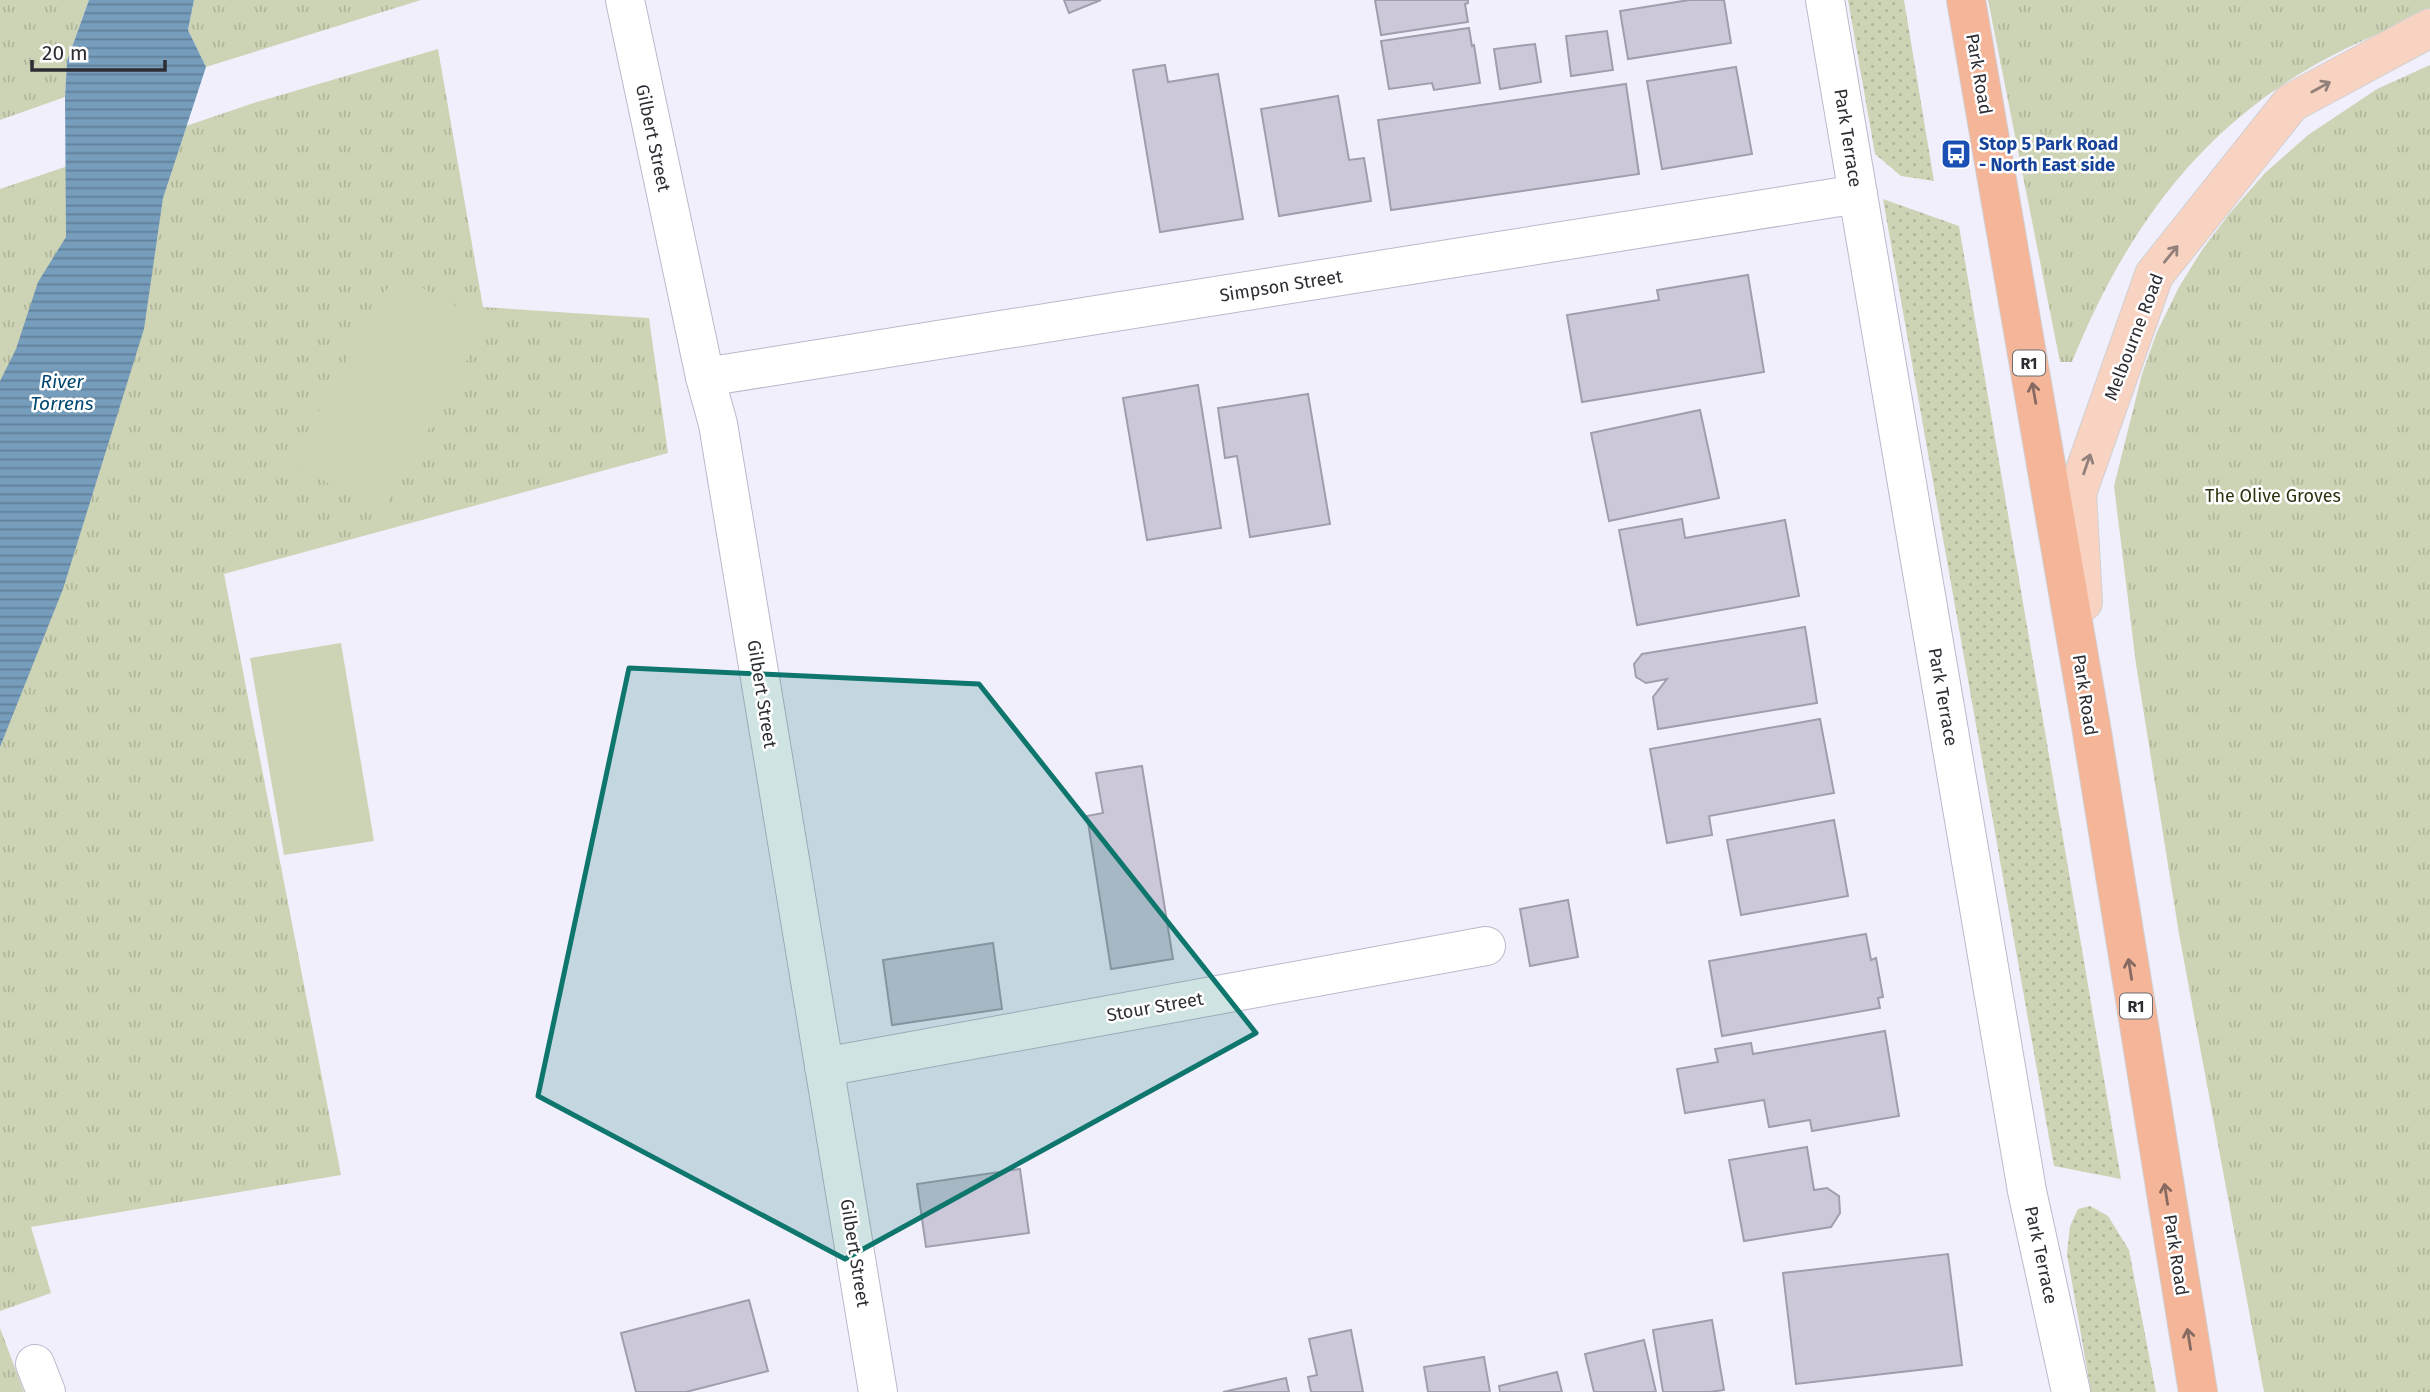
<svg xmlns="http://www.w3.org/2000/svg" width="2430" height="1392" font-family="'Fira Sans',sans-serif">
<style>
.grass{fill:url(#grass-dots)}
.park{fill:url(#park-tufts)}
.pitch{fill:#cdd4b5}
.water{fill:url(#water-rules)}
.building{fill:#ccc8da;stroke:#a09dad;stroke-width:2}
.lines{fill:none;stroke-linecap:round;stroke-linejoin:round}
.minor-casing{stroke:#bcb8ca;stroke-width:40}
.major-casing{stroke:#d1d1d2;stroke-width:40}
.highway-casing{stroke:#d1d1d2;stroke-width:40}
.minor{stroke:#fff;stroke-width:38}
.major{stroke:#f8d3c2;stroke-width:38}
.highway{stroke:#f4b599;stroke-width:38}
.oneway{stroke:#92807a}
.oneway2{stroke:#876a61}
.marked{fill:#0f766e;fill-opacity:0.2;stroke:#0f766e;stroke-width:5;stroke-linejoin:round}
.labels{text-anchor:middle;stroke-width:5;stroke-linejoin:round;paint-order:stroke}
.shield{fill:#fff;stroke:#6c6b70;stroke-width:2}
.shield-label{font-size:16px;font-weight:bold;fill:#2d2c33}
.street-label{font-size:18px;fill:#2d2c33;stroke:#fff}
.transit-label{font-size:18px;font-weight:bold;fill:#164399;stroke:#fff;text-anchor:start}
.park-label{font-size:18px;fill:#2c320e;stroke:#fff}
.water-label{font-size:19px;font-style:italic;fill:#00476f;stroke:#fff}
</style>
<defs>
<pattern id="grass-dots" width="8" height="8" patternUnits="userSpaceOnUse" patternTransform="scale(1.75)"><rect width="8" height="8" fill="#cdd4b5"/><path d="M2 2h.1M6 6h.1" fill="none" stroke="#b0b69c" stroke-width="1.8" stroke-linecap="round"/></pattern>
<pattern id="park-tufts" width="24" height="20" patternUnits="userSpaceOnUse" patternTransform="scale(1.75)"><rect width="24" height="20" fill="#cdd4b5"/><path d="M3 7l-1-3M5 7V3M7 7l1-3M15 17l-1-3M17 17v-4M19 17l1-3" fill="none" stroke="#b0b69c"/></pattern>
<pattern id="water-rules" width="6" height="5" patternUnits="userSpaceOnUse" patternTransform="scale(1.75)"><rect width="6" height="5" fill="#769dbc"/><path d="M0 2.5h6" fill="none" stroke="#618099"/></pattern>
</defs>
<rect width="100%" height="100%" fill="#f2effd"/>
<g class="grass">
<path d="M 1848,0 L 1904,0 L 1934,181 L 1901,176 L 1875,154 Z"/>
<path d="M 1883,199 L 1959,226 L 2121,1179 L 2054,1166 Z"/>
<path d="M 2090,1206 L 2108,1216 L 2129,1250 L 2156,1392 L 2091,1392 L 2067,1254 L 2070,1226 L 2078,1209 Z"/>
</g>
<g class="park">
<path d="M 0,0 L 89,0 L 67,61 L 65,97 L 0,120 Z"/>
<path d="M 194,0 L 421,0 L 206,67 L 188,30 Z"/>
<path d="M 1988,0 L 2430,0 L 2430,15 C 2247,74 2143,187 2072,362 L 2060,362 Z"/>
<path d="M 438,49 L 483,307 L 649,318 L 668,453 L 224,574 L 341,1175 L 31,1227 L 51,1293 L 0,1311 L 0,189 L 257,102 Z"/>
<path d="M 2430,65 L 2430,1392 L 2264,1392 L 2179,934 L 2136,664 L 2114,486 L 2142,374 L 2157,332 L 2179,287 L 2202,250 L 2229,214 L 2265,173 L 2308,135 L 2377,89 Z"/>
<path d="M 0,1328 L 24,1392 L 0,1392 Z"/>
</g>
<g class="pitch">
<path d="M 396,273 L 487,324 L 382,513 L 290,462 Z"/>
<path d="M 341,643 L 374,841 L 284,855 L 250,658 Z"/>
</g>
<path class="water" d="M 89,0 L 194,0 L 188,30 L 206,67 L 163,198 L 144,329 L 63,589 L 0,747 L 0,381 L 16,349 L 38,282 L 66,237 L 65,97 L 67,61 Z"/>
<g class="building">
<path d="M 1064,0 L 1101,0 L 1069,13 Z"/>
<path d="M 1375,0 L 1468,0 L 1468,3 L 1465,4 L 1468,22 L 1381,35 Z"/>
<path d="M 1689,0 L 1724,0 L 1731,43 L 1628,59 L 1620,11 Z"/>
<path d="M 1469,28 L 1472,46 L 1474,45 L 1480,83 L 1434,90 L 1432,83 L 1389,89 L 1381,41 Z"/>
<path d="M 1607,31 L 1613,70 L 1571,76 L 1566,36 Z"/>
<path d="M 1535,44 L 1541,82 L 1500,89 L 1494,49 Z"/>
<path d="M 1165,65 L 1168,82 L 1218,74 L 1243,219 L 1160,232 L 1133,70 Z"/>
<path d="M 1736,67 L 1752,154 L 1662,169 L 1647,81 Z"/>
<path d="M 1626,84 L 1639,174 L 1391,210 L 1378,120 Z"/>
<path d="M 1338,96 L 1349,160 L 1364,158 L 1371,201 L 1279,216 L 1261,109 Z"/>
<path d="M 1748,275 L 1764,372 L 1582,402 L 1567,315 L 1659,300 L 1657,290 Z"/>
<path d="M 1198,385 L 1221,528 L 1147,540 L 1123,398 Z"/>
<path d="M 1308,394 L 1330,524 L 1250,537 L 1237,456 L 1225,458 L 1218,408 Z"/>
<path d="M 1700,410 L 1719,498 L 1609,521 L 1591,433 Z"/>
<path d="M 1682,519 L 1685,538 L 1785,520 L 1799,596 L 1637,625 L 1619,530 Z"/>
<path d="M 1805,627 L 1817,703 L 1658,729 L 1653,697 L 1667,679 L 1646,683 L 1636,677 L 1634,664 L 1642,654 Z"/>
<path d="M 1820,719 L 1834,793 L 1709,816 L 1712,835 L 1667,843 L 1650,749 Z"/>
<path d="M 1142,766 L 1173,959 L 1111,969 L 1087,816 L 1103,813 L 1096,773 Z"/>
<path d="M 1834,820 L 1848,896 L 1741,915 L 1727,840 Z"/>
<path d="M 1568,900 L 1578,957 L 1530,966 L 1520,909 Z"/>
<path d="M 1866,934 L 1871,960 L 1876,958 L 1883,997 L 1878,998 L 1880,1008 L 1722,1036 L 1709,961 Z"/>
<path d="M 993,943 L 1002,1009 L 892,1025 L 883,960 Z"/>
<path d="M 1885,1031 L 1899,1116 L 1812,1131 L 1810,1120 L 1769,1127 L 1764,1100 L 1685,1113 L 1677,1069 L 1718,1062 L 1715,1049 L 1751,1043 L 1753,1054 Z"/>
<path d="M 1807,1147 L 1814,1190 L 1827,1188 L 1839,1196 L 1840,1213 L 1831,1227 L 1744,1241 L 1729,1160 Z"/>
<path d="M 1020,1169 L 1029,1233 L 926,1247 L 917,1184 Z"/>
<path d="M 1948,1254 L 1962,1365 L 1796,1384 L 1783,1273 Z"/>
<path d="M 749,1300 L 768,1371 L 686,1392 L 636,1392 L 621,1333 Z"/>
<path d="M 1712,1320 L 1724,1390 L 1710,1392 L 1663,1392 L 1653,1330 Z"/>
<path d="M 1351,1330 L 1363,1392 L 1311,1392 L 1308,1377 L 1317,1375 L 1309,1339 Z"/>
<path d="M 1644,1340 L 1656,1392 L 1594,1392 L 1585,1354 Z"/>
<path d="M 1484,1357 L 1490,1392 L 1428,1392 L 1424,1367 Z"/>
<path d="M 1557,1372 L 1562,1392 L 1500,1392 L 1499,1386 Z"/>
<path d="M 1286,1378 L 1289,1392 L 1223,1392 Z"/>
</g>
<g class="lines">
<g class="minor-casing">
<g id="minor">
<path d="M 625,0 L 705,377 L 718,424 L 878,1392"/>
<path d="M 1825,0 L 2027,1191 L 2071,1392"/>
<path d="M 705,377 L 1858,194"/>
<path d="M 824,1067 L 1486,946"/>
<path d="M 35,1364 L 46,1392"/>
</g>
</g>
<g class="major-casing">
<path id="major" d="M 2083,602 L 2077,493 L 2154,275 L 2291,103 L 2430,28"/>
</g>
<g class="highway-casing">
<path id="highway" d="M 1966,0 L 2091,726 L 2198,1392"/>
</g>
<use href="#minor" class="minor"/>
<use href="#major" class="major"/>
<use href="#highway" class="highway"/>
</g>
<defs><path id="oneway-shaft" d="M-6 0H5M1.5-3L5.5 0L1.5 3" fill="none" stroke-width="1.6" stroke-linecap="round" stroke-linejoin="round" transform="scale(1.75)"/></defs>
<g class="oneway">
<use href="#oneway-shaft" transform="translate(2321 87) rotate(-29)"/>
<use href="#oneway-shaft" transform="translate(2171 254) rotate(-51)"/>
<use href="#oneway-shaft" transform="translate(2087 464) rotate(-71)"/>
</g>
<g class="oneway2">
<use href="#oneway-shaft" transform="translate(2034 393) rotate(-100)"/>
<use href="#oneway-shaft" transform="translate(2130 969) rotate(-99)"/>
<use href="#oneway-shaft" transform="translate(2166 1194) rotate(-99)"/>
<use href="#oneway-shaft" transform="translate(2189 1339) rotate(-99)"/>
</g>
<path class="marked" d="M 629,668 L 979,684 L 1256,1033 L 845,1259 L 538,1096 Z"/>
<defs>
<g id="bus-square" transform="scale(1.575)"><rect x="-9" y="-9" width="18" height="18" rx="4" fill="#1a4fb4" stroke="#fff"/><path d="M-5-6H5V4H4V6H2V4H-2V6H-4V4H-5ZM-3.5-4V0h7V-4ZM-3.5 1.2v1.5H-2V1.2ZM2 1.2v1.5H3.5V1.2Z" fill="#fff"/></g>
</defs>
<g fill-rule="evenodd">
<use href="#bus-square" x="1956" y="154"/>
</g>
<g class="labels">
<g class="shield">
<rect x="2013" y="350.5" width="32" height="25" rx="5"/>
<rect x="2120" y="993.5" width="32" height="25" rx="5"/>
</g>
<g class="shield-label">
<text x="2029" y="369">R1</text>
<text x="2136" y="1012">R1</text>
</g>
<g class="street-label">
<text transform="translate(1979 74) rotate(80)" y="6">Park Road</text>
<text transform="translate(653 138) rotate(78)" y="6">Gilbert Street</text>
<text transform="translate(1848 138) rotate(81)" y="6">Park Terrace</text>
<text transform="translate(1281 286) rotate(-9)" y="6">Simpson Street</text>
<text transform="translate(2134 337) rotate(-69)" y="6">Melbourne Road</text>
<text transform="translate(762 694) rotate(81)" y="6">Gilbert Street</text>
<text transform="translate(2085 695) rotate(81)" y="6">Park Road</text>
<text transform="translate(1943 697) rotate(80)" y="6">Park Terrace</text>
<text transform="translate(1155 1007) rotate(-10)" y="6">Stour Street</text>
<text transform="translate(855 1253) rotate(81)" y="6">Gilbert Street</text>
<text transform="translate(2041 1255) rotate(78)" y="6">Park Terrace</text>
<text transform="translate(2176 1255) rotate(81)" y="6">Park Road</text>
</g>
<g class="transit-label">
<text x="1979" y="150">Stop 5 Park Road<tspan x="1979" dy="21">- North East side</tspan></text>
</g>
<g class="park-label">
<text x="2273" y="502">The Olive Groves</text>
</g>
<g class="water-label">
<text x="62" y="388">River<tspan x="62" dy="22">Torrens</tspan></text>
</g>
</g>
<path d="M32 60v10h133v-10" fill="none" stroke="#2d2c33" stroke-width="3.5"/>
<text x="42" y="60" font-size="21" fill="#2d2c33" stroke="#ffffff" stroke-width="5" paint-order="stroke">20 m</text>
</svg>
